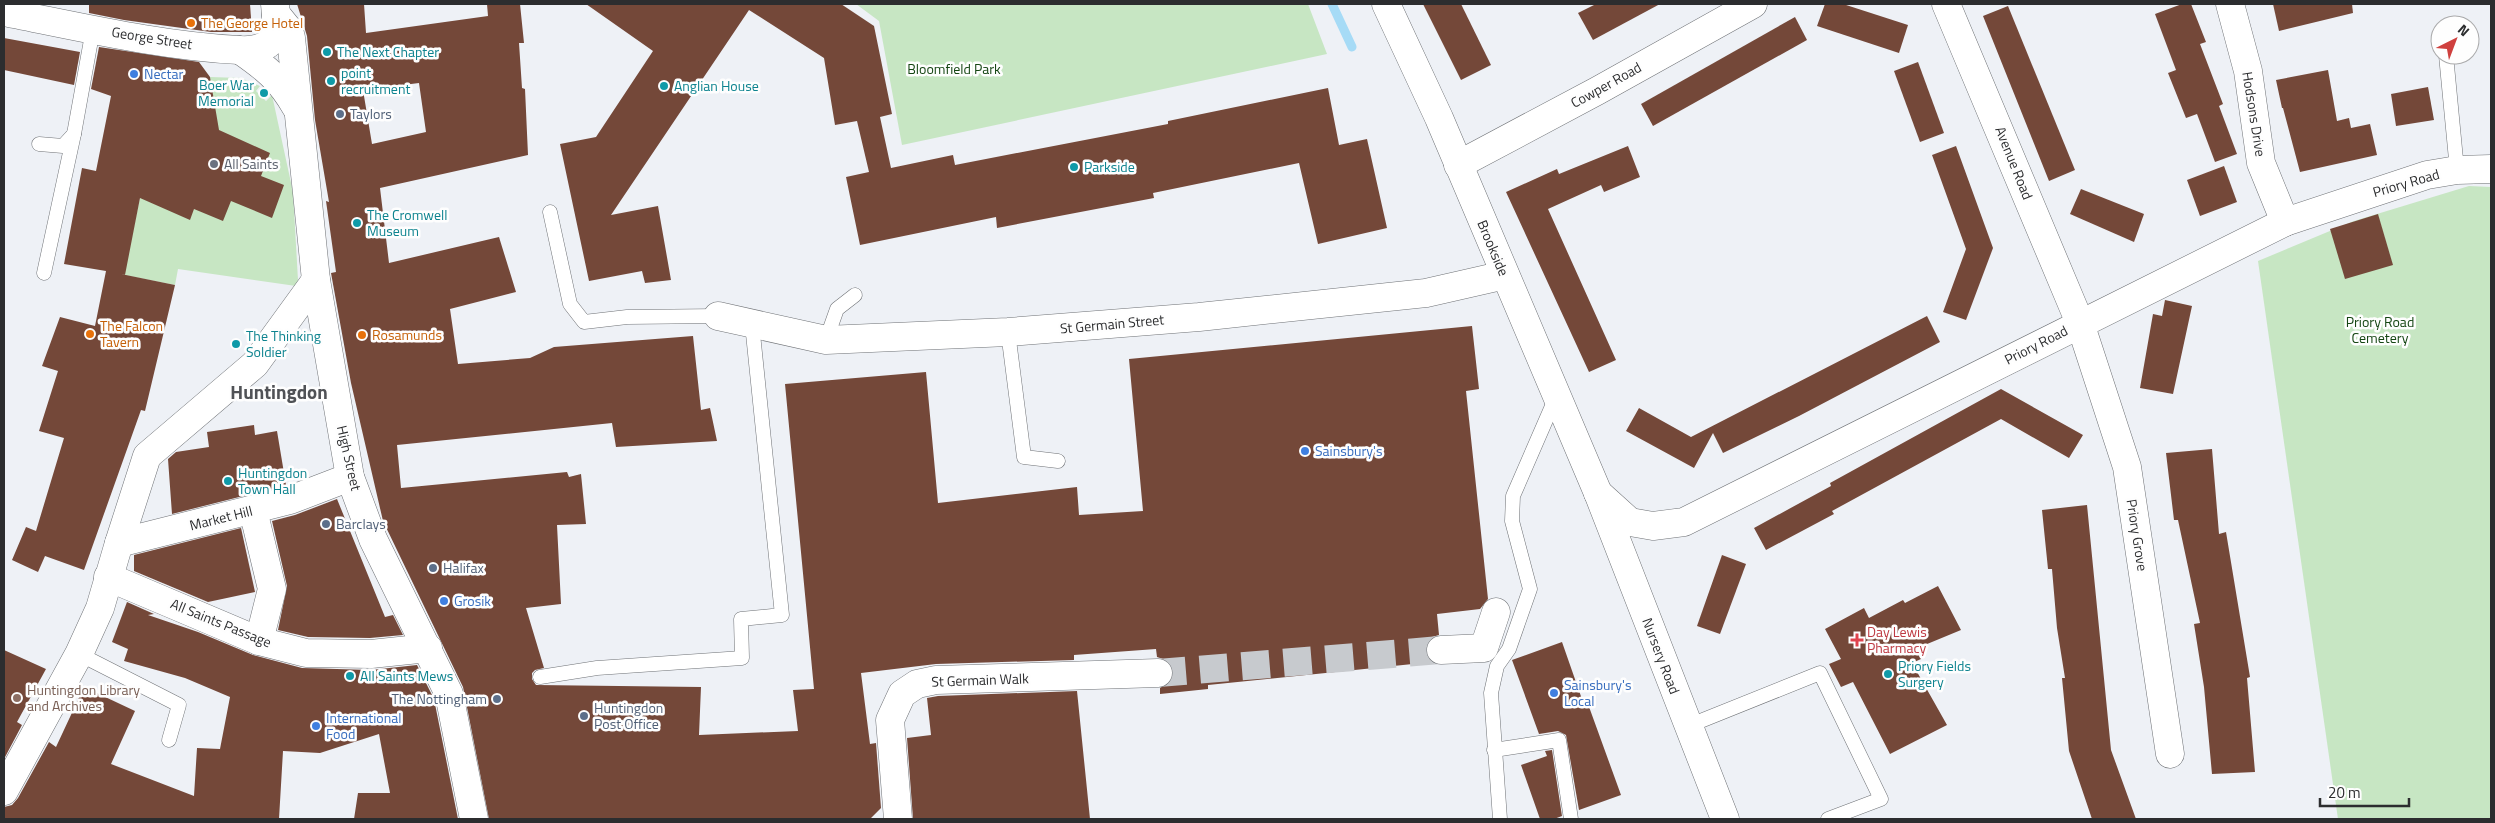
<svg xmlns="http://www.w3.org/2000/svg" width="2495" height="823" font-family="'Titillium Web',sans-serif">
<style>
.green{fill:#c7e6c3}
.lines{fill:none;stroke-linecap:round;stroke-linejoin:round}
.stream{stroke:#a6dbf6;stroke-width:9}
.building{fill:#744839;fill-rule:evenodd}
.street-tunnel{stroke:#c7cace;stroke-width:28;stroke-dasharray:28 14;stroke-linecap:butt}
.lane-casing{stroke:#6f7276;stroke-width:15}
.street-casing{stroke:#6f7276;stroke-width:29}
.secondary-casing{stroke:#6f7276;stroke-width:29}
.lane{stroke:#fff;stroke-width:14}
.street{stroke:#fff;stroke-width:28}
.secondary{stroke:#fff;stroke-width:28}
.food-dot{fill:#e8710a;stroke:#fefefe;stroke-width:2}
.culture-dot{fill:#0f9aa8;stroke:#fefefe;stroke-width:2}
.shop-dot{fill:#3f7fe0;stroke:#fefefe;stroke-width:2}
.service-dot{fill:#5c6f8a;stroke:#fefefe;stroke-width:2}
.worship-dot{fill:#6b7280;stroke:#fefefe;stroke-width:2}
.health-dot{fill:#e0444e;stroke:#fefefe;stroke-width:2}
.education-dot{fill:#8d6e63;stroke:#fefefe;stroke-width:2}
.labels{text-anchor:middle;stroke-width:5;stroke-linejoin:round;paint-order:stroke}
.food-label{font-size:14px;fill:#c56008;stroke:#fefefe;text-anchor:start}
.street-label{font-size:14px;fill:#2c2d2f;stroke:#fefefe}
.culture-label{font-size:14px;fill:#0d838f;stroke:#fefefe;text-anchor:start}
.park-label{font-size:14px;fill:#144512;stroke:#fefefe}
.shop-label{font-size:14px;fill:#366cbe;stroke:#fefefe;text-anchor:start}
.service-label{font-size:14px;fill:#4e5e75;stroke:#fefefe;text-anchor:start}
.worship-label{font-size:14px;fill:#5b616d;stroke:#fefefe;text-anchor:start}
.health-label{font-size:14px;fill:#be3a42;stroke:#fefefe;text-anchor:start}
.education-label{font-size:14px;fill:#785e54;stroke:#fefefe;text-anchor:start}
.district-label{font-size:19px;font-weight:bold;fill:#505256;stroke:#fefefe}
</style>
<rect width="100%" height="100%" fill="#eef1f6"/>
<g class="green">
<path d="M 856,4 L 1308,4 L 1327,54 L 902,145 L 879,21 Z"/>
<path d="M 210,77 L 241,78 L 260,86 L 256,91 L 266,101 L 272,95 L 293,192 L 298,280 L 296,286 L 178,269 L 175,285 L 124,275 L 156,120 L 215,108 Z"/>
<path d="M 2469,186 L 2491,187 L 2491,819 L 2338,819 L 2258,261 L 2354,221 Z"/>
</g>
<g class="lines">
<path class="stream" d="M 1332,4 L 1352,47"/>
</g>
<g class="building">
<path d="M 89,4 L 250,4 L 252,32 L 211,32 L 124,20 L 89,13 Z"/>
<path d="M 297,4 L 364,4 L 366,33 L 488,16 L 487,4 L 520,4 L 524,43 L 519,43 L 522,88 L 525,89 L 528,155 L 380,188 L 389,263 L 499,237 L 516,292 L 450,309 L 458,364 L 530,358 L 554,347 L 693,336 L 701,410 L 710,408 L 717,441 L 616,447 L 612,423 L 397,445 L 401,488 L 567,472 L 569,477 L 581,474 L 586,524 L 557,525 L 561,604 L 526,608 L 544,668 L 535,670 L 532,673 L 532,679 L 536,685 L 701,687 L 699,735 L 798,731 L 793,690 L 814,689 L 785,384 L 926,372 L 938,503 L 1077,487 L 1079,515 L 1143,511 L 1129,359 L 1472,326 L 1479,389 L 1466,391 L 1488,599 L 1480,609 L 1437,614 L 1439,635 L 1432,637 L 1427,642 L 1425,650 L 1428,658 L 1432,662 L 1208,685 L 1208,689 L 1160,694 L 1160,688 L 1171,681 L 1174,672 L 1171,665 L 1166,660 L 1157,657 L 1156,649 L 1074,655 L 1074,660 L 936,664 L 861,673 L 870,744 L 876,743 L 881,808 L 870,819 L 489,819 L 463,687 L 383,521 L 351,383 L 331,273 L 336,272 L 326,201 L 329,202 L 315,120 L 307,36 ZM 419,83 L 426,132 L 372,144 L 363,90 Z"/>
<path d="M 586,4 L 841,4 L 874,26 L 892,114 L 880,117 L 891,168 L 953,155 L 955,165 L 1168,124 L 1168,121 L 1328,88 L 1339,145 L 1367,139 L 1387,228 L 1318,244 L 1299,163 L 1153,193 L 1154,198 L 997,228 L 996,217 L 860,245 L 846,177 L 869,172 L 857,121 L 835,125 L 824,58 L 749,10 L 611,215 L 658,206 L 671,280 L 645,283 L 642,271 L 589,281 L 560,144 L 596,137 L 653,51 Z"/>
<path d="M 1423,4 L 1461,4 L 1491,65 L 1461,80 Z"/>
<path d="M 1596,4 L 1660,4 L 1593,40 L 1578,13 Z"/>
<path d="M 1825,4 L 1843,4 L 1908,25 L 1899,53 L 1817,26 Z"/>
<path d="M 2182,4 L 2191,4 L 2206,42 L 2200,44 L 2223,104 L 2219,106 L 2237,154 L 2215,162 L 2197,114 L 2186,118 L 2168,73 L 2176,70 L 2155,14 Z"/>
<path d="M 2273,4 L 2352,4 L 2353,13 L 2279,31 Z"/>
<path d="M 2008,6 L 2075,170 L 2049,181 L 1983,16 Z"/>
<path d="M 1795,17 L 1807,40 L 1653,126 L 1641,104 Z"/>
<path d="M 4,38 L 80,52 L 74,85 L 4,70 Z"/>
<path d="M 99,47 L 199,62 L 210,77 L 219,130 L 270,153 L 261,176 L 284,185 L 272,218 L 231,201 L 223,221 L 194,209 L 190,220 L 140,198 L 125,275 L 121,274 L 175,285 L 145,411 L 141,410 L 84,570 L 45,556 L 38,572 L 12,560 L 26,527 L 36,531 L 64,438 L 39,431 L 58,371 L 42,366 L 60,317 L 95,326 L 106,271 L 64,264 L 82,168 L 96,171 L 111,96 L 91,89 Z"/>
<path d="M 1918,62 L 1944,133 L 1920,142 L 1894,71 Z"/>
<path d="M 2328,70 L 2337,121 L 2349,118 L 2351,128 L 2370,124 L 2377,155 L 2300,172 L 2283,108 L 2282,108 L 2276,80 Z"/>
<path d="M 2428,87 L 2434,120 L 2396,126 L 2391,94 Z"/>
<path d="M 1628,146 L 1640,177 L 1604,192 L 1601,185 L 1548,209 L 1616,360 L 1589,372 L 1506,192 L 1557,169 L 1559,174 Z"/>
<path d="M 1956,146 L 1993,248 L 1966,320 L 1943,312 L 1966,249 L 1932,155 Z"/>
<path d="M 2224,166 L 2237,202 L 2200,216 L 2187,180 Z"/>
<path d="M 2081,189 L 2144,214 L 2134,242 L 2070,214 Z"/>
<path d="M 2378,214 L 2393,265 L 2345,279 L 2330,229 Z"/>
<path d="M 2165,300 L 2192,306 L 2173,394 L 2140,388 L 2153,314 L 2162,316 Z"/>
<path d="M 1927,316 L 1940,342 L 1799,416 L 1723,453 L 1713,433 L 1694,468 L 1626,431 L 1639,408 L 1691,437 Z"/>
<path d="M 2001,389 L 2083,435 L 2069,458 L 2001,419 L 1832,511 L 1834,514 L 1766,550 L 1754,528 L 1831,486 L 1830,483 Z"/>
<path d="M 254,425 L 255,435 L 277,431 L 286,485 L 172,514 L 168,459 L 176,452 L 209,447 L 207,432 Z"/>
<path d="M 2212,449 L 2219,534 L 2226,532 L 2250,677 L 2247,678 L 2255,772 L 2212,774 L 2204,687 L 2194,624 L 2200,623 L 2178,520 L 2174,520 L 2166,453 Z"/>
<path d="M 337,499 L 385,617 L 393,615 L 403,635 L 370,638 L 308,637 L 278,630 L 287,586 L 272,521 L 295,515 Z"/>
<path d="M 2087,505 L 2111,750 L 2136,819 L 2092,819 L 2069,751 L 2062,678 L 2065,678 L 2057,628 L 2052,569 L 2048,569 L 2042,510 Z"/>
<path d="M 241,528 L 255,592 L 208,602 L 134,571 L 134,555 Z"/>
<path d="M 1722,555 L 1746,564 L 1720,634 L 1697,626 Z"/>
<path d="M 1938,586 L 1961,630 L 1915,649 L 1921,659 L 1912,663 L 1947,725 L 1890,754 L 1853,682 L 1841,687 L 1829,664 L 1841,659 L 1825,629 L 1864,608 L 1869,618 L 1903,600 L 1905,603 Z"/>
<path d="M 127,602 L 154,614 L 148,615 L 198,632 L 253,655 L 302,668 L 371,670 L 417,665 L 434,699 L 458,819 L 354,819 L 358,793 L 390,793 L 379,734 L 320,753 L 283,751 L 279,819 L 4,819 L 4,807 L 12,805 L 18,798 L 49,742 L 56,747 L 84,687 L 135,711 L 111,764 L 194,796 L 197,748 L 220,749 L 230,697 L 185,678 L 124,661 L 128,649 L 112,642 Z"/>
<path d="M 1562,642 L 1584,705 L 1588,704 L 1621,795 L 1579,810 L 1566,735 L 1558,731 L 1539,734 L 1512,660 Z"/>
<path d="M 4,650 L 46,669 L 17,722 L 22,725 L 4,759 Z"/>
<path d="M 1077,691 L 1090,819 L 913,819 L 907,738 L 931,735 L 927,698 L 938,696 Z"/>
<path d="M 1552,750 L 1562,816 L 1554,819 L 1540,819 L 1521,765 L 1547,756 L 1545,751 Z"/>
</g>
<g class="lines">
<path class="street-tunnel" d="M 1158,673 L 1441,650"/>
<g class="lane-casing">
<g id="lane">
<path d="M 2446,55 L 2457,170"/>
<path d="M 39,144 L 63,146 L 74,134"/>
<path d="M 550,212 L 570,304 L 584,322 L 627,317 L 718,316"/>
<path d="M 44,273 L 74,134 L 93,29"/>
<path d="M 1008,332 L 1024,457 L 1058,461"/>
<path d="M 826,340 L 837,309 L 855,295"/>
<path d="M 79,654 L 179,705 L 169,740"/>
<path d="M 540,677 L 597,668 L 742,658 L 741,619 L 782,615 L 752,324"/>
<path d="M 1688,726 L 1820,673 L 1881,799 L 1828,819"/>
<path d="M 1494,750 L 1559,740 L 1571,819"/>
<path d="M 1500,819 L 1491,693 L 1497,666 L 1509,649 L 1530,589 L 1512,521 L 1513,496 L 1556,397"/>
</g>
</g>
<g class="street-casing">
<g id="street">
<path d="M 1946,4 L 2080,323 L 2127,467 L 2170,754"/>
<path d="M 2230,4 L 2248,71 L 2261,163 L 2285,222"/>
<path d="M 4,12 C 81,27 160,46 239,50 C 248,51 261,49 268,44 C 279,36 276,15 275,4"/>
<path d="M 276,14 L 289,30 L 291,38 L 316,280 L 350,477 L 373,539 L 449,694 L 474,819"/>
<path d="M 240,50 C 266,68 280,79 296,107"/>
<path d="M 1458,165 L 1597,91 L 1753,4"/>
<path d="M 718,316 L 826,340 L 1008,332 L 1199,317 L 1426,293 L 1505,275"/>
<path d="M 1598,493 L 1630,522 L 1653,526 L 1684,522 L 2285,222 L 2427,175 L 2457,170 L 2491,169"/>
<path d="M 253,510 L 272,589 L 259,641"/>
<path d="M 119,543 L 290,500 L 350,477"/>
<path d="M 108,577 L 259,641 L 306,653 L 371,654 L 428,648"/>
<path d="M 1441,650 L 1484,648 L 1496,612"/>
<path d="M 4,791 L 79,654 L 100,608 L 119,543 L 147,456 L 255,364 L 316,280"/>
<path d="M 898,819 L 890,720 L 902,694 L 917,684 L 936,680 L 1158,673"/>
</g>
</g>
<g class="secondary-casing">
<path id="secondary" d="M 1386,4 L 1439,118 L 1598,493 L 1725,819"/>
</g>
<use href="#lane" class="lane"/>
<use href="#street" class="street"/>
<use href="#secondary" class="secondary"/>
</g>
<g class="food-dot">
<circle cx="191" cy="23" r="5"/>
<circle cx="90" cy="334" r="5"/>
<circle cx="362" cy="335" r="5"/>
</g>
<g class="culture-dot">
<circle cx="327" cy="52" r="5"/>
<circle cx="331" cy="81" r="5"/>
<circle cx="664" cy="86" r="5"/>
<circle cx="264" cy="93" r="5"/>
<circle cx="1074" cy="167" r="5"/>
<circle cx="357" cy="223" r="5"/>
<circle cx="236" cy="344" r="5"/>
<circle cx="228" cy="481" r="5"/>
<circle cx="1888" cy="674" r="5"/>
<circle cx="350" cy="676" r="5"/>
</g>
<g class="shop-dot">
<circle cx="134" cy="74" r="5"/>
<circle cx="1305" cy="451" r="5"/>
<circle cx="444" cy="601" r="5"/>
<circle cx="1554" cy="693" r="5"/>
<circle cx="316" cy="726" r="5"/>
</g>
<g class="service-dot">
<circle cx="340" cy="114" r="5"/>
<circle cx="326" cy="524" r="5"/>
<circle cx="433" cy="568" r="5"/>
<circle cx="497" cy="699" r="5"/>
<circle cx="584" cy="716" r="5"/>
</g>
<circle class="worship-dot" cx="214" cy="164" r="5"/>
<path class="health-dot" d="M1854.5 632.5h5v5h5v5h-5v5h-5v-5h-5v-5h5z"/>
<circle class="education-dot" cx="17" cy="698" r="5"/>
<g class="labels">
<g class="food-label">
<text x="201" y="28">The George Hotel</text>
<text x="100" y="331">The Falcon<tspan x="100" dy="16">Tavern</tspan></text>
<text x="372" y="340">Rosamunds</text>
</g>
<g class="street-label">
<text transform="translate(152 38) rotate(9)" y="5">George Street</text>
<text transform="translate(1606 85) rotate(-29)" y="5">Cowper Road</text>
<text transform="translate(2254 114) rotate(81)" y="5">Hodsons Drive</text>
<text transform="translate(2014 163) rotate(68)" y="5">Avenue Road</text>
<text transform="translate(2406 183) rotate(-16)" y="5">Priory Road</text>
<text transform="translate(1493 248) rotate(67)" y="5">Brookside</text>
<text transform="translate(1112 324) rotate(-5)" y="5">St Germain Street</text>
<text transform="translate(2036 345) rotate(-27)" y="5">Priory Road</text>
<text transform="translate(349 458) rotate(77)" y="5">High Street</text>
<text transform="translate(221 518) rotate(-14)" y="5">Market Hill</text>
<text transform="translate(2137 535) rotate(81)" y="5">Priory Grove</text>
<text transform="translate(221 623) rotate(22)" y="5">All Saints Passage</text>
<text transform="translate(1661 656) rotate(69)" y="5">Nursery Road</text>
<text transform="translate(980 680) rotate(-2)" y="5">St Germain Walk</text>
</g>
<g class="culture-label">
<text x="337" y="57">The Next Chapter</text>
<text x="341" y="78">point<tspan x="341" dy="16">recruitment</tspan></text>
<text x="254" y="90" text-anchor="end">Boer War<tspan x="254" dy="16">Memorial</tspan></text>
<text x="674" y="91">Anglian House</text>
<text x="1084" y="172">Parkside</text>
<text x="367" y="220">The Cromwell<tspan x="367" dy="16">Museum</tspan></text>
<text x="246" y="341">The Thinking<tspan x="246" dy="16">Soldier</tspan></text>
<text x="238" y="478">Huntingdon<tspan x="238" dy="16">Town Hall</tspan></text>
<text x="1898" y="671">Priory Fields<tspan x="1898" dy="16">Surgery</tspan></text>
<text x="360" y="681">All Saints Mews</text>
</g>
<g class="park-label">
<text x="954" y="74">Bloomfield Park</text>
<text x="2380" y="327">Priory Road<tspan x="2380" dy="16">Cemetery</tspan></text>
</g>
<g class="shop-label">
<text x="144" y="79">Nectar</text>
<text x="1315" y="456">Sainsbury's</text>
<text x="454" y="606">Grosik</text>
<text x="1564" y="690">Sainsbury's<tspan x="1564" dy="16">Local</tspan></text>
<text x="326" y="723">International<tspan x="326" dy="16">Food</tspan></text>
</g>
<g class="service-label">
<text x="350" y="119">Taylors</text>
<text x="336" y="529">Barclays</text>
<text x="443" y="573">Halifax</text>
<text x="487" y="704" text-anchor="end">The Nottingham</text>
<text x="594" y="713">Huntingdon<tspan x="594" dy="16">Post Office</tspan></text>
</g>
<g class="worship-label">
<text x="224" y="169">All Saints</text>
</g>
<g class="health-label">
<text x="1867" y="637">Day Lewis<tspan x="1867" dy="16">Pharmacy</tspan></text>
</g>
<g class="education-label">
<text x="27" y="695">Huntingdon Library<tspan x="27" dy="16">and Archives</tspan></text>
</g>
<g class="district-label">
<text x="279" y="399">Huntingdon</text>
</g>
</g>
<rect width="2495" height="823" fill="none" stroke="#2c2d2f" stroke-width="10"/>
<g transform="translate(2455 40) rotate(42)"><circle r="24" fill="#fefefe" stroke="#aaaaab"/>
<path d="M0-4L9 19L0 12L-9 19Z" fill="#cf403e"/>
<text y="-8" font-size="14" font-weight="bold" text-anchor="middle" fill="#2c2d2f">N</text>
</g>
<path d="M2320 798v8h89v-8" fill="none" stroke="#2c2d2f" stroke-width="2.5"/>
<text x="2328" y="798" font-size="15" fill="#2c2d2f" stroke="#fefefe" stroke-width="4" paint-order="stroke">20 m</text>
</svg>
